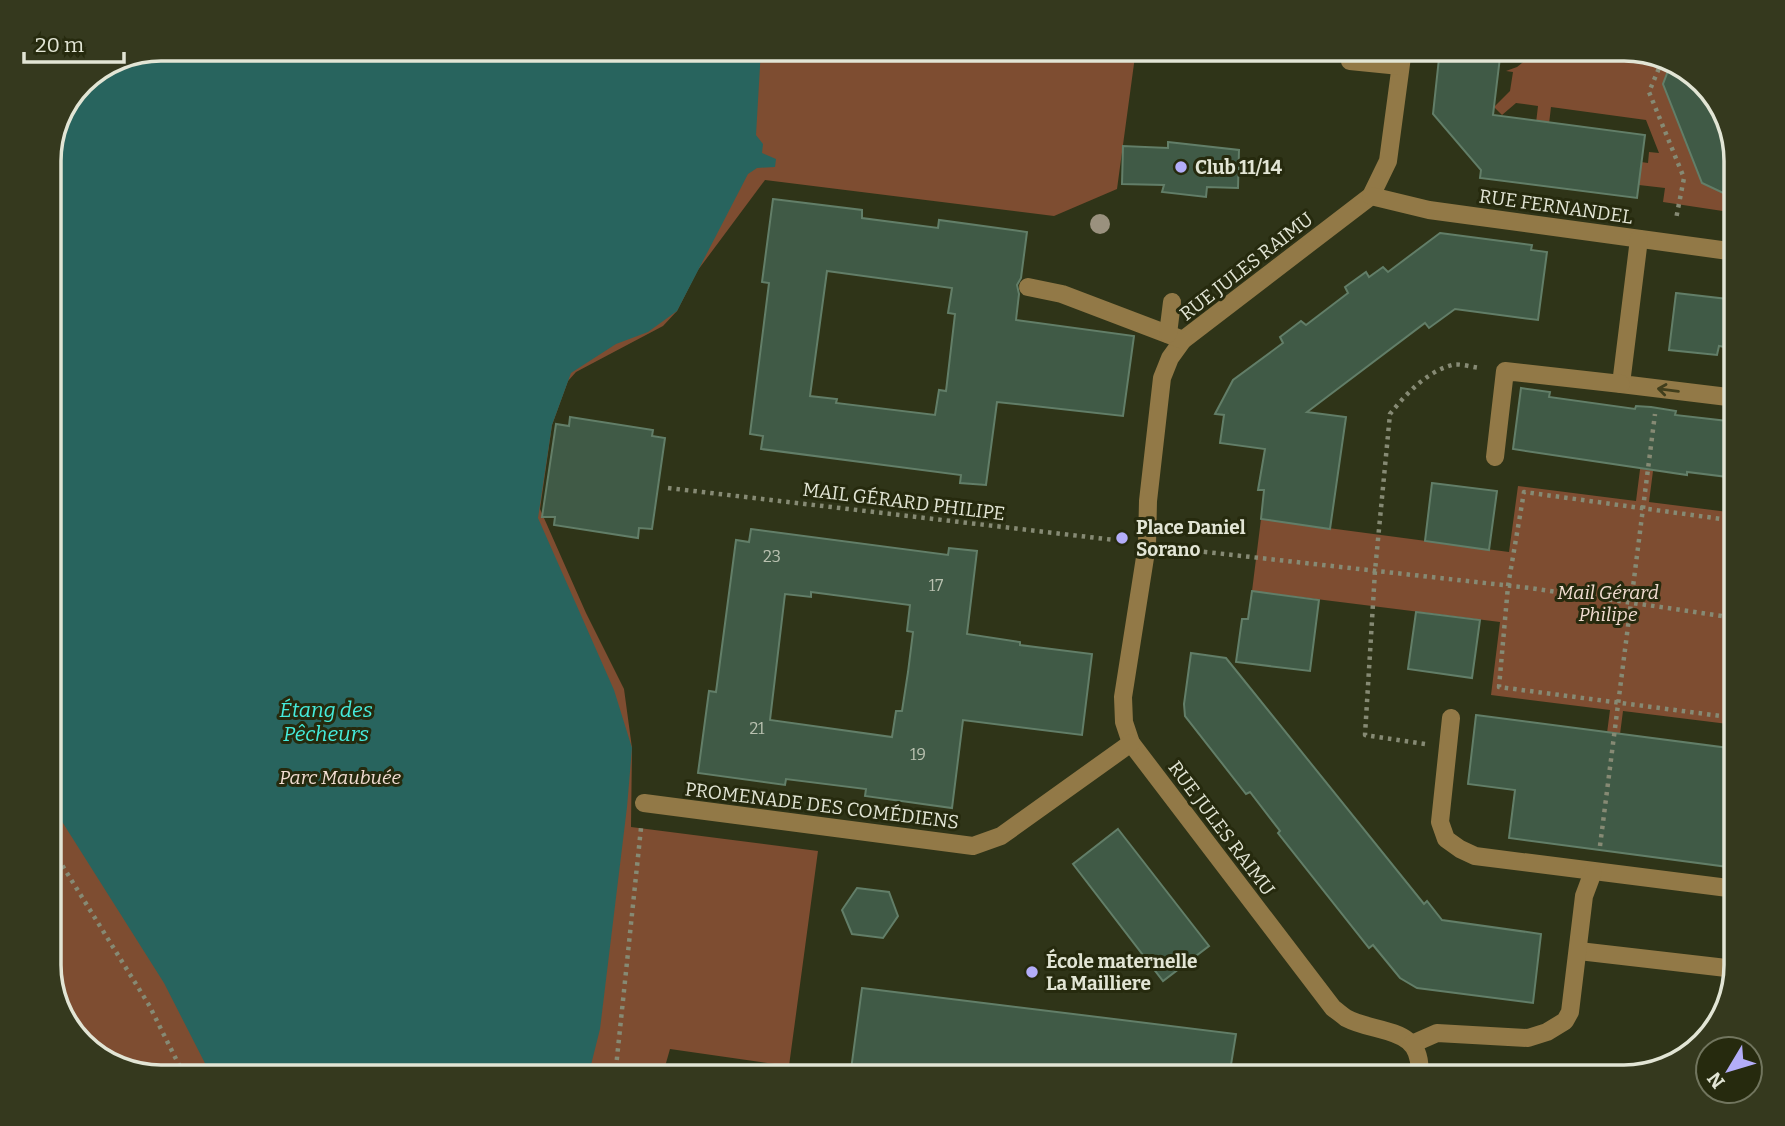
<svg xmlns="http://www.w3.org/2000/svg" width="1785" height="1126" font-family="Bitter,serif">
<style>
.green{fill:#7e4d31}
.water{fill:#28645e}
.building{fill:#405a46;stroke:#627e68;stroke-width:2;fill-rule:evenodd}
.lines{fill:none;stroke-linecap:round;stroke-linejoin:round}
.path{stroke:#868a74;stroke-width:4.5;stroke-dasharray:3.5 5;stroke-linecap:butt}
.minor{stroke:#927947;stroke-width:18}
.tree{fill:#9a917e}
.oneway{stroke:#413e1c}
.poi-dot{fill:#b3adf9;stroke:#262a0e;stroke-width:2.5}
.labels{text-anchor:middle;stroke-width:6;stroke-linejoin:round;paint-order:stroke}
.number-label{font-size:16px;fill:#bac2b1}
.poi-label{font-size:19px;font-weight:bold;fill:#e2e5d5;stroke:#262a0e;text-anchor:start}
.street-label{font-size:19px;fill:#e2e5d5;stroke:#262a0e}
.park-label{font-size:19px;font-style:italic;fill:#f2ddd2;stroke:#262a0e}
.water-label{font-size:21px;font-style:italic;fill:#45ecdc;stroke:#262a0e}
.rim{fill:none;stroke:#e2e5d5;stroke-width:3.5}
</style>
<rect width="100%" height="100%" fill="#2f3418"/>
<g class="green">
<path d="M 162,49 L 1136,49 L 1117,189 L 1054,216 L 765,180 L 698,270 L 677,311 L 663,326 L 576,372 L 568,381 L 552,425 L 540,509 L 586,613 L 624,689 L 632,748 L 631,827 L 818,851 L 789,1066 L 670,1049 L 662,1077 L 162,1077 L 99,1058 L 64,1021 L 49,971 L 49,155 L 82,82 Z"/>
<path d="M 1565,49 L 1623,49 L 1671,63 L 1663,84 L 1736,199 L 1736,213 L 1663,202 L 1665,188 L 1639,185 L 1641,162 L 1648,163 L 1649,152 L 1659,153 L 1646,120 L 1551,107 L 1549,124 L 1536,123 L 1538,106 L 1516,103 L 1502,115 L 1494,107 L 1510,91 L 1513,72 L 1506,71 L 1517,67 L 1528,58 L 1546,60 L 1548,54 L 1564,56 Z"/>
<path d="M 1648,407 L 1661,409 L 1649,502 L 1736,513 L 1736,725 L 1623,711 L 1605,851 L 1592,849 L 1610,710 L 1491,695 L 1500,622 L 1252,591 L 1261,519 L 1509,552 L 1518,486 L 1636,501 Z"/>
</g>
<path class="water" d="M 162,49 L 761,49 L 756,135 L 763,144 L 762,153 L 776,159 L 775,167 L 757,168 L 748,174 L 677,311 L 648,332 L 616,344 L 571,373 L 552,425 L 538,518 L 614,690 L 632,748 L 627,807 L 600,1029 L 588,1077 L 212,1077 L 164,983 L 49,801 L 49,155 L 82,82 Z"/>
<g class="building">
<path d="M 1440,49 L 1501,49 L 1493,115 L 1645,135 L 1637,198 L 1480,178 L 1481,170 L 1433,114 Z"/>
<path d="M 1671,63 L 1686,68 L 1721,106 L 1736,155 L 1736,199 L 1702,183 L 1663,84 Z"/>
<path d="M 1168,142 L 1239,150 L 1238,188 L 1207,187 L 1206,197 L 1162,192 L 1164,185 L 1122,184 L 1123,146 L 1168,148 Z"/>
<path d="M 773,199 L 862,210 L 862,218 L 938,228 L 939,220 L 1027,232 L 1021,278 L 1017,285 L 1019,294 L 1016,320 L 1134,336 L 1123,416 L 997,402 L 986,485 L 960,483 L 961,475 L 761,449 L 763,436 L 750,434 L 769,283 L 762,282 ZM 827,271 L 952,288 L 948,313 L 955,314 L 946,391 L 939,390 L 935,415 L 836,403 L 837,399 L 810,396 Z"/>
<path d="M 1440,233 L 1532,245 L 1531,250 L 1547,252 L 1538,320 L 1455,309 L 1429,328 L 1425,323 L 1307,412 L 1346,417 L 1330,529 L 1261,519 L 1264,490 L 1258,490 L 1265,449 L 1220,443 L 1224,415 L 1215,414 L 1233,380 L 1283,343 L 1280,337 L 1301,321 L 1306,325 L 1348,293 L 1345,287 L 1366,272 L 1369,277 L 1383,267 L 1388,272 Z"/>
<path d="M 1676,293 L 1736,300 L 1736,349 L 1719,346 L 1717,355 L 1669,350 Z"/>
<path d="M 1521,388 L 1550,392 L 1549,397 L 1635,409 L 1636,406 L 1651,407 L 1676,411 L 1675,415 L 1736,422 L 1736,478 L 1687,472 L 1687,475 L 1513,449 Z"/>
<path d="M 570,417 L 653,430 L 652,436 L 665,438 L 652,529 L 639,528 L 638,538 L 554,525 L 555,517 L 542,517 L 556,424 L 569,426 Z"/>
<path d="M 1432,483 L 1497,491 L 1489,550 L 1425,541 Z"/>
<path d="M 751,529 L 948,555 L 949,548 L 977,551 L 967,634 L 1020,642 L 1020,645 L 1092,654 L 1082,735 L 963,720 L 952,808 L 865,796 L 866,789 L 786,779 L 785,785 L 698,773 L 709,691 L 716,692 L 736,540 L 749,542 ZM 811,592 L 910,605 L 907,631 L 913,632 L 908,672 L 902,711 L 896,711 L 892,737 L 770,720 L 785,594 L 811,597 Z"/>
<path d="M 1252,591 L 1319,600 L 1310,671 L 1236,662 L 1242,619 L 1248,619 Z"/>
<path d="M 1416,612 L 1480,620 L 1472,678 L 1408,669 Z"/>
<path d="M 1191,653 L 1226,658 L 1424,904 L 1427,901 L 1442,920 L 1541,934 L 1533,1003 L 1417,988 L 1400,978 L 1373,945 L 1369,948 L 1278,833 L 1280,831 L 1250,792 L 1246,794 L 1185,716 L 1184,704 Z"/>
<path d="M 1476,715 L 1736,749 L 1736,868 L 1509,838 L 1515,790 L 1468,784 Z"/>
<path d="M 1118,829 L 1209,946 L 1163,981 L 1073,864 Z"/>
<path d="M 857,888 L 889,892 L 898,916 L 883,938 L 852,934 L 842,910 Z"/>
<path d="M 862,988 L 1236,1034 L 1229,1077 L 850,1077 Z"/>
</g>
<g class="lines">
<g class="path">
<path d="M 1662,61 L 1649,92 L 1684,178 L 1676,219"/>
<path d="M 668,488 L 1123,541"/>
<path d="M 1736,521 L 1524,492 L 1508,586 L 1499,687 L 1736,718"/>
<path d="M 1170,548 L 1530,588 L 1736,618"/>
<path d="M 1425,744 L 1365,735 L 1375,571 L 1390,414 C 1405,395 1426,372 1452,365 C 1459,363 1471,367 1480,368"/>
<path d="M 49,844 L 149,1005 L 185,1077"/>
<path d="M 1600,846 L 1655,414"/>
<path d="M 615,1077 L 641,828"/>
</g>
<g class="minor">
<path d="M 1403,49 L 1388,161 L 1371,196 L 1183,340 L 1170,358 L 1162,378 L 1148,501 L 1147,545 L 1123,697 L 1124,722 L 1131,743 L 1333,1008 C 1337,1011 1342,1015 1346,1018 C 1378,1035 1425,1025 1419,1077"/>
<path d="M 1350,61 L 1400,66"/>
<path d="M 1371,196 L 1429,210 L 1736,252"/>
<path d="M 1639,239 L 1621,384 L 1736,398"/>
<path d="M 1028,287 L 1062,294 L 1183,340"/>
<path d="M 1168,334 L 1172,302"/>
<path d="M 1495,457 L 1505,371 L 1621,384"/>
<path d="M 1451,718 L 1440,822 L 1446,839 L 1460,849 L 1475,856 L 1736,889"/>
<path d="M 644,803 L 973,846 L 1001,836 L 1131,743"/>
<path d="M 1579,951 L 1735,969"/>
<path d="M 1412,1044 L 1437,1033 L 1528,1038 L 1547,1032 L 1565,1021 L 1570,1012 L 1584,896 L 1593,872"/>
</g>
</g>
<circle class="tree" cx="1100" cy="224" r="10"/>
<defs><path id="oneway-shaft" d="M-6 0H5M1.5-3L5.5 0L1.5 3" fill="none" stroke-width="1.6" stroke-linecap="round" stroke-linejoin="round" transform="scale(1.75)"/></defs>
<use class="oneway" href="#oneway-shaft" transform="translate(1668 390) rotate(-173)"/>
<g class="poi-dot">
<circle cx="1181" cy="167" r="7"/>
<circle cx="1122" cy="538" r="7"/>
<circle cx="1032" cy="972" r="7"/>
</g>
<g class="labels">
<g class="number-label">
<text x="772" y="562">23</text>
<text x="936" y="591">17</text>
<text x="757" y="734">21</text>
<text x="918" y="760">19</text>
</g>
<g class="poi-label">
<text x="1195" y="174">Club 11/14</text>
<text x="1136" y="534">Place Daniel<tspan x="1136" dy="22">Sorano</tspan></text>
<text x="1046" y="968">École maternelle<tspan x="1046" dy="22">La Mailliere</tspan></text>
</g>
<g class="street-label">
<text transform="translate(1556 206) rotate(8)" y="7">RUE FERNANDEL</text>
<text transform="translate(1246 266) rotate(-38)" y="7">RUE JULES RAIMU</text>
<text transform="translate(904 501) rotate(7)" y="7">MAIL GÉRARD PHILIPE</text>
<text transform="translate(822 805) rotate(7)" y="7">PROMENADE DES COMÉDIENS</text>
<text transform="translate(1222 828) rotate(53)" y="7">RUE JULES RAIMU</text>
</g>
<g class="park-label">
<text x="1608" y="599">Mail Gérard<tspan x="1608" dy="22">Philipe</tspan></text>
<text x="340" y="784">Parc Maubuée</text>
</g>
<g class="water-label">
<text x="326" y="717">Étang des<tspan x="326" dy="24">Pêcheurs</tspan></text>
</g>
</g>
<path d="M0 0H1785V1126H0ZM161 61H1624A100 100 0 0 1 1724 161V965A100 100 0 0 1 1624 1065H161A100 100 0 0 1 61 965V161A100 100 0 0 1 161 61Z" fill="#35391e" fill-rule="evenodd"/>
<path class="rim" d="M161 61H1624A100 100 0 0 1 1724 161V965A100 100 0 0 1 1624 1065H161A100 100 0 0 1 61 965V161A100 100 0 0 1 161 61Z"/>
<g transform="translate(1729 1070) rotate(232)"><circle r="33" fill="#262a0e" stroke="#71755e" stroke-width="2"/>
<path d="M0-5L12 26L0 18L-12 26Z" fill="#b3adf9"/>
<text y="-10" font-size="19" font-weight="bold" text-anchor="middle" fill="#e2e5d5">N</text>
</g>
<path d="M24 52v10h100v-10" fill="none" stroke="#e2e5d5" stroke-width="3.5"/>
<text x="35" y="52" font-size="21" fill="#e2e5d5" stroke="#262a0e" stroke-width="5" paint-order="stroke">20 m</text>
</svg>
